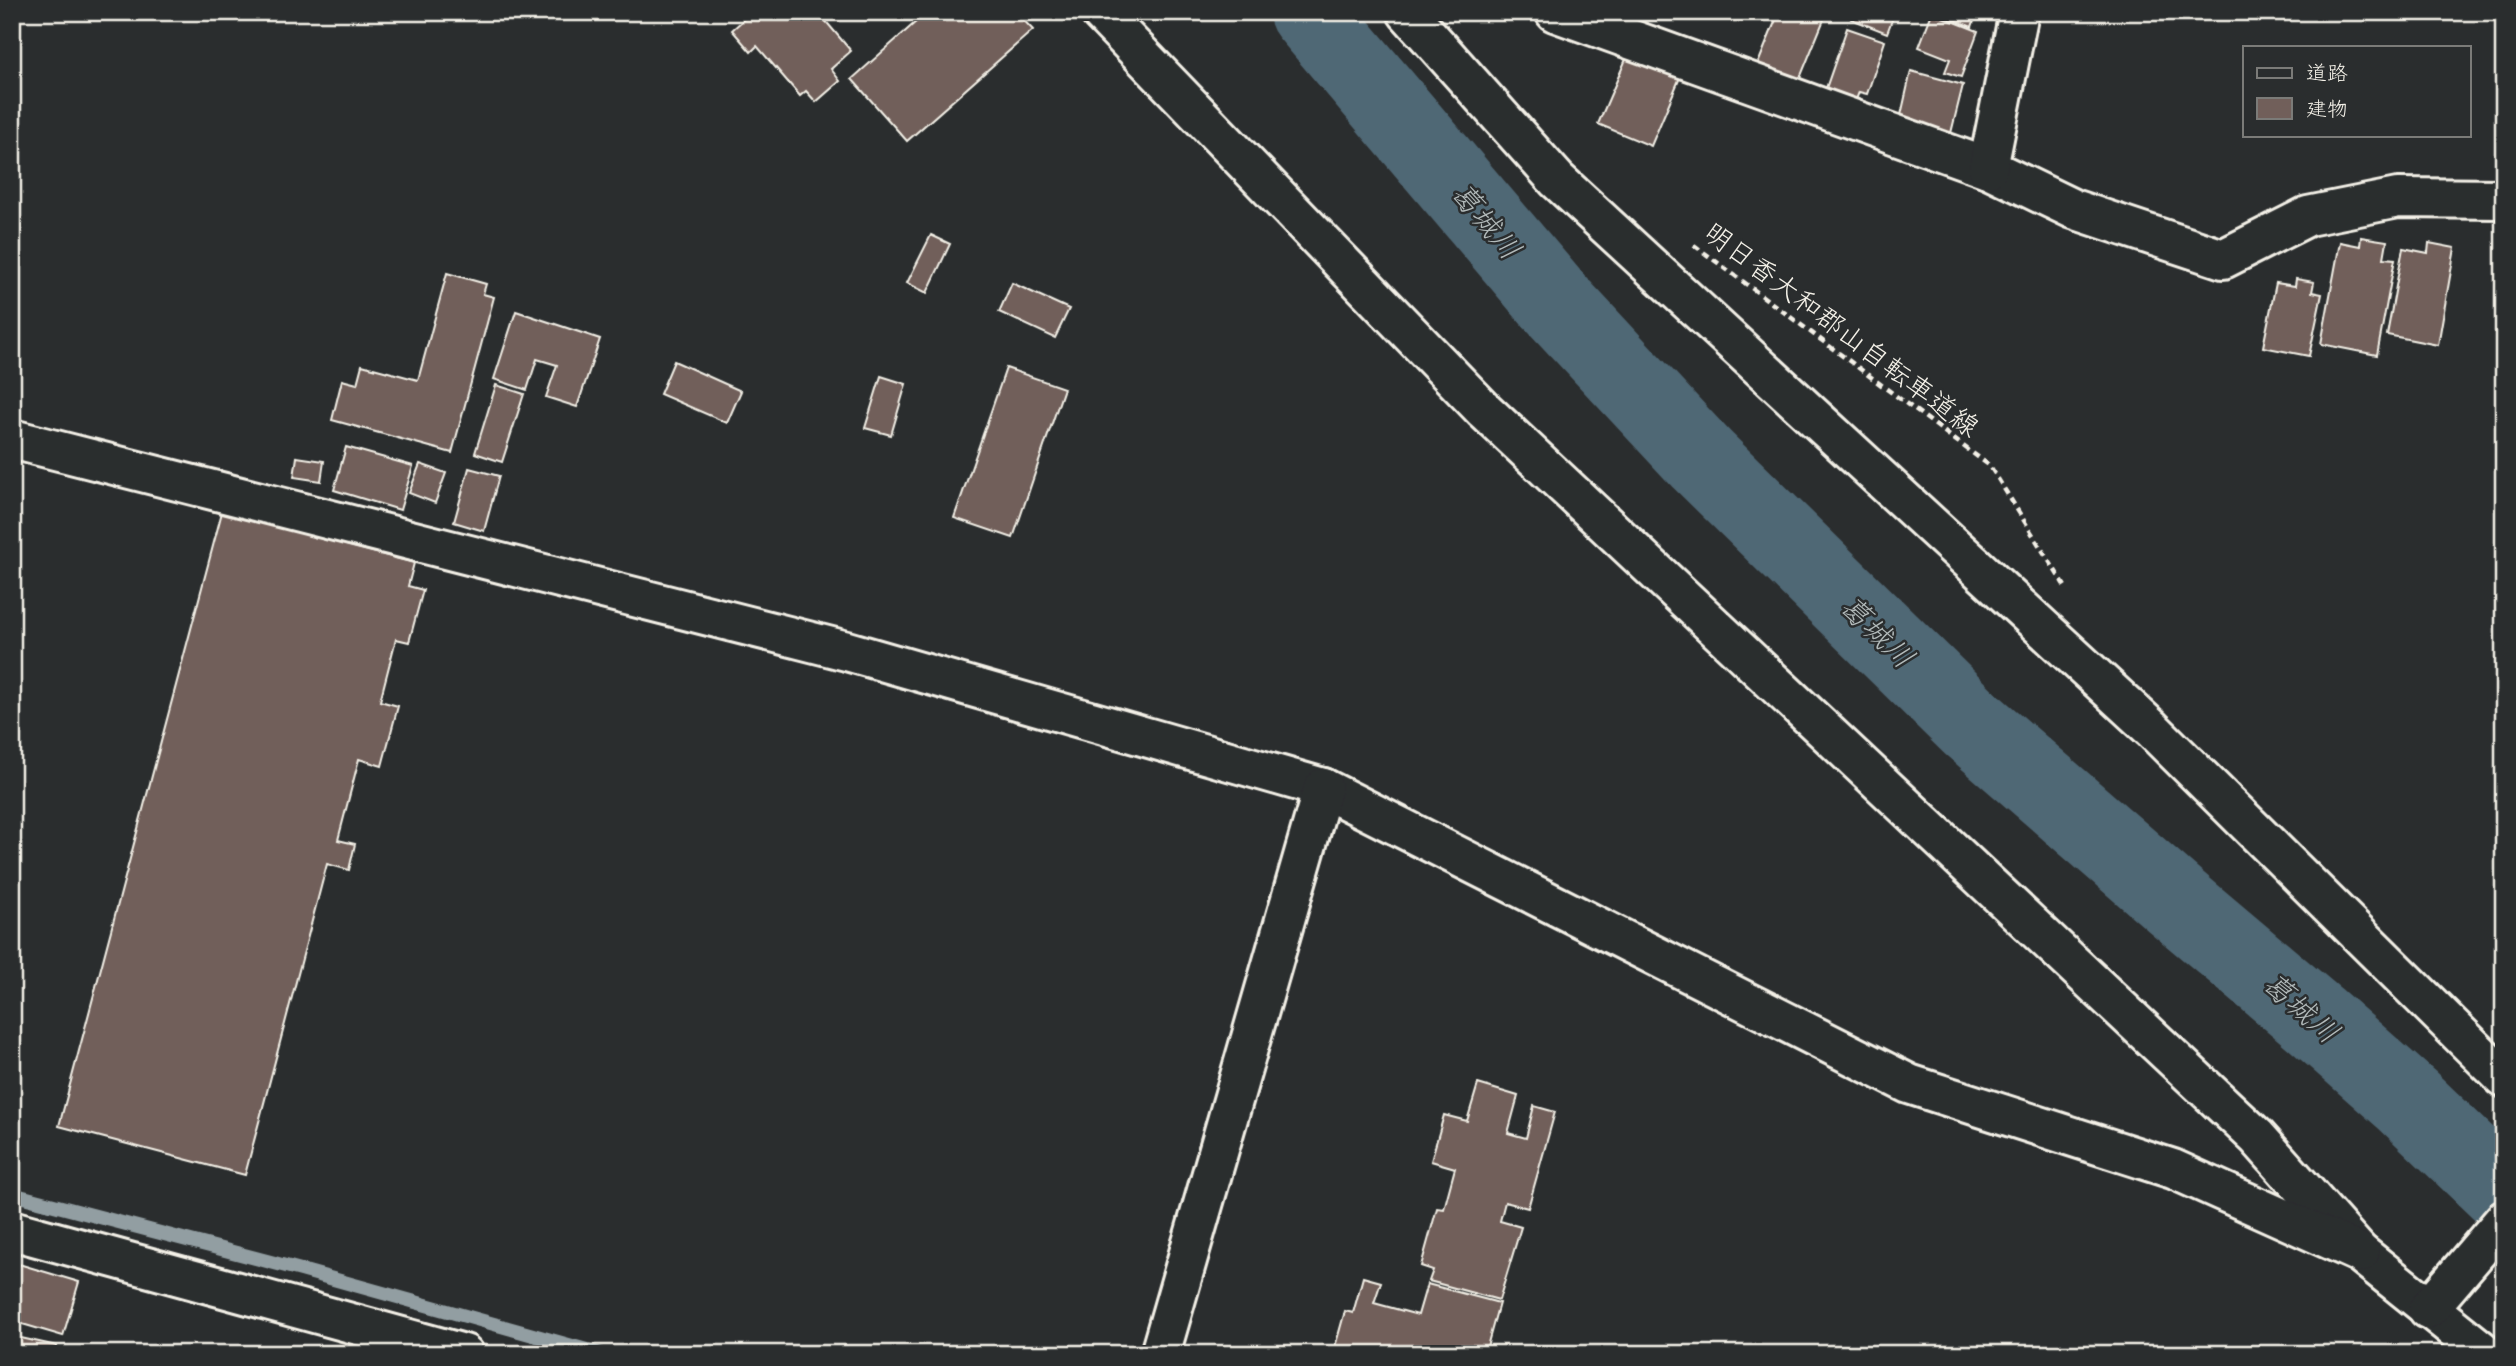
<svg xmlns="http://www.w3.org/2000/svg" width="2516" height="1366" font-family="'Indie Flower','Klee One',sans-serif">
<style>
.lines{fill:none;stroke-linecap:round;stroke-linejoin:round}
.stream{stroke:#929ea2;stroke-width:14}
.river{stroke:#506774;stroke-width:80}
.building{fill:#715f5a;stroke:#f4f1e8;stroke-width:2}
.minor-casing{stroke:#f4f1e8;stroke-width:44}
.path{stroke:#f4f1e8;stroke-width:4.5;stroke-dasharray:7 5;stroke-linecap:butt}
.minor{stroke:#2a2d2e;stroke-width:38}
.labels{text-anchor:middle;stroke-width:5;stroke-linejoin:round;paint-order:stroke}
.street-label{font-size:28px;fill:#f4f1e8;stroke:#2a2d2e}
.water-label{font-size:30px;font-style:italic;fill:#b2baba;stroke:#2a2d2e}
</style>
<rect width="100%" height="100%" fill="#2a2d2e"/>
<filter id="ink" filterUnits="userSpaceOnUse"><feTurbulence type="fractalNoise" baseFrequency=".0143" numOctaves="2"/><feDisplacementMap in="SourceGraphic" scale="14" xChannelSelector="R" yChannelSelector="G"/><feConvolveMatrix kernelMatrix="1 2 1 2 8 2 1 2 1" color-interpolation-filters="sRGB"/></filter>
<g filter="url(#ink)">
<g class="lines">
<path class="stream" d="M 12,1194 L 301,1270 L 601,1354"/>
<path class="river" d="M 1309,12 L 1553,300 L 1701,459 L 1971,724 L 2175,901 L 2315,1019 L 2408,1101 L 2504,1193"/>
</g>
<g class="building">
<path d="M 752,12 L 818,12 L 851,51 L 831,69 L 840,81 L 816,102 L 806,91 L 800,96 L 757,46 L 751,52 L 732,30 Z"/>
<path d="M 927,12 L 1016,12 L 1033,30 L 907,141 L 852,79 Z"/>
<path d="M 1779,12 L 1827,12 L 1798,83 L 1757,66 Z"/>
<path d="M 1853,12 L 1895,12 L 1887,33 L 1851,19 Z"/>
<path d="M 1935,12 L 1977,12 L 1972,27 Z"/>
<path d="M 1932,13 L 1978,31 L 1961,77 L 1945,72 L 1950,59 L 1919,47 Z"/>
<path d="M 1847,28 L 1885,41 L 1867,94 L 1859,92 L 1854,105 L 1824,94 Z"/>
<path d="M 1629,52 L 1681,75 L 1651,146 L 1598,124 Z"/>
<path d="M 1911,71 L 1963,85 L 1950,137 L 1899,124 Z"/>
<path d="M 931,235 L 950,244 L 927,293 L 907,283 Z"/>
<path d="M 2361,237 L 2387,241 L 2384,258 L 2395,259 L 2377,355 L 2321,344 L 2340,242 L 2360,246 Z"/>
<path d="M 2429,243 L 2455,248 L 2438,345 L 2387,335 L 2403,248 L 2428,253 Z"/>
<path d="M 447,273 L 486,284 L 483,294 L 494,297 L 452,453 L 332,420 L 342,380 L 357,384 L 362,365 L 418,380 Z"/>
<path d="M 2296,279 L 2314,282 L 2312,292 L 2322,294 L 2309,356 L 2263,347 L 2276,283 L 2295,286 Z"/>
<path d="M 1012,283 L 1069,309 L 1055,338 L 999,312 Z"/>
<path d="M 516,311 L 600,339 L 577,407 L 546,397 L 557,365 L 537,359 L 527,390 L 494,379 Z"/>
<path d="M 674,361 L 741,391 L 727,423 L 660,394 Z"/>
<path d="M 1006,368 L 1064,388 L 1013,538 L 954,518 Z"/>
<path d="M 881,376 L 906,384 L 891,435 L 865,428 Z"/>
<path d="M 496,385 L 524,394 L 502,462 L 475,453 Z"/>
<path d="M 346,447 L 413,466 L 400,510 L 334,490 Z"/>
<path d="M 297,457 L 324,461 L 321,481 L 294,477 Z"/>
<path d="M 420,464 L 446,473 L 435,503 L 409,493 Z"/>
<path d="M 469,468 L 499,476 L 484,531 L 454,522 Z"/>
<path d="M 222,512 L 414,563 L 408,586 L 423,590 L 409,642 L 396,639 L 380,701 L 398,706 L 382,766 L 359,759 L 338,840 L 355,844 L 349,870 L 327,864 L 245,1175 L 59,1126 Z"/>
<path d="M 1478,1084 L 1518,1096 L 1508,1133 L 1526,1138 L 1534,1106 L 1555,1112 L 1528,1208 L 1505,1202 L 1500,1221 L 1521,1227 L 1499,1300 L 1429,1281 L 1433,1270 L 1421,1266 L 1437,1208 L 1444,1209 L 1455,1168 L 1431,1161 L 1444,1115 L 1467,1121 Z"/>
<path d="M 12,1262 L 79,1282 L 63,1336 L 12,1321 Z"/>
<path d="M 1363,1277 L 1381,1282 L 1374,1303 L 1418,1315 L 1427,1284 L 1499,1303 L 1485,1354 L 1333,1354 L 1345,1311 L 1353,1313 Z"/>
<path d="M 12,1336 L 57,1346 L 55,1354 L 12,1354 Z"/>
</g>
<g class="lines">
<g class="minor-casing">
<g id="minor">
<path d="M 1100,12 L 1484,410 L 2257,1137 L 2360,1253 L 2486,1354"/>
<path d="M 1407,12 L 1557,180 L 2152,729 L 2504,1078"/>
<path d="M 1555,12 L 1988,168 L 2073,209 L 2223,259 L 2308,216 L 2398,198 L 2504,199"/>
<path d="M 1988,168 L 2019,12"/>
<path d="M 12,439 L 847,651 L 1323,788 L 1909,1084 L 2173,1169 L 2360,1253"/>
<path d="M 12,1230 L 464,1354"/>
<path d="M 2428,1309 L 2504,1220"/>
<path d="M 1160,1354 L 1323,788"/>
</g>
</g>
<path class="path" d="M 1694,245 L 1990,466 L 2066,588"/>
<use href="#minor" class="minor"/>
</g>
</g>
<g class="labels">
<g class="street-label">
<text transform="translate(1842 329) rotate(37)" y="10">明日香大和郡山自転車道線</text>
</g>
<g class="water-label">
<text transform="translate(1486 221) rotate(50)" y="10">葛城川</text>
<text transform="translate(1877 632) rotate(44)" y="10">葛城川</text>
<text transform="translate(2301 1008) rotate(41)" y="10">葛城川</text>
</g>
</g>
<rect width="2516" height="1366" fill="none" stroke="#2a2d2e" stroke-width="42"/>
<rect x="21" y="21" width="2474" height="1324" fill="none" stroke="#f4f1e8" stroke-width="2.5" filter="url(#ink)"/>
<rect x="2243" y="46" width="228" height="91" fill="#2a2d2e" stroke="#7b7b78" stroke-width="2"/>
<rect x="2257" y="68" width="35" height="10" fill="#2a2d2e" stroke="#7b7b78" stroke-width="2"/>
<text x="2306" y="80" font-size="21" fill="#f4f1e8">道路</text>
<rect x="2257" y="98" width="35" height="21" fill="#715f5a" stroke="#7b7b78" stroke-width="2"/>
<text x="2306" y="116" font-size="21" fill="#f4f1e8">建物</text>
</svg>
